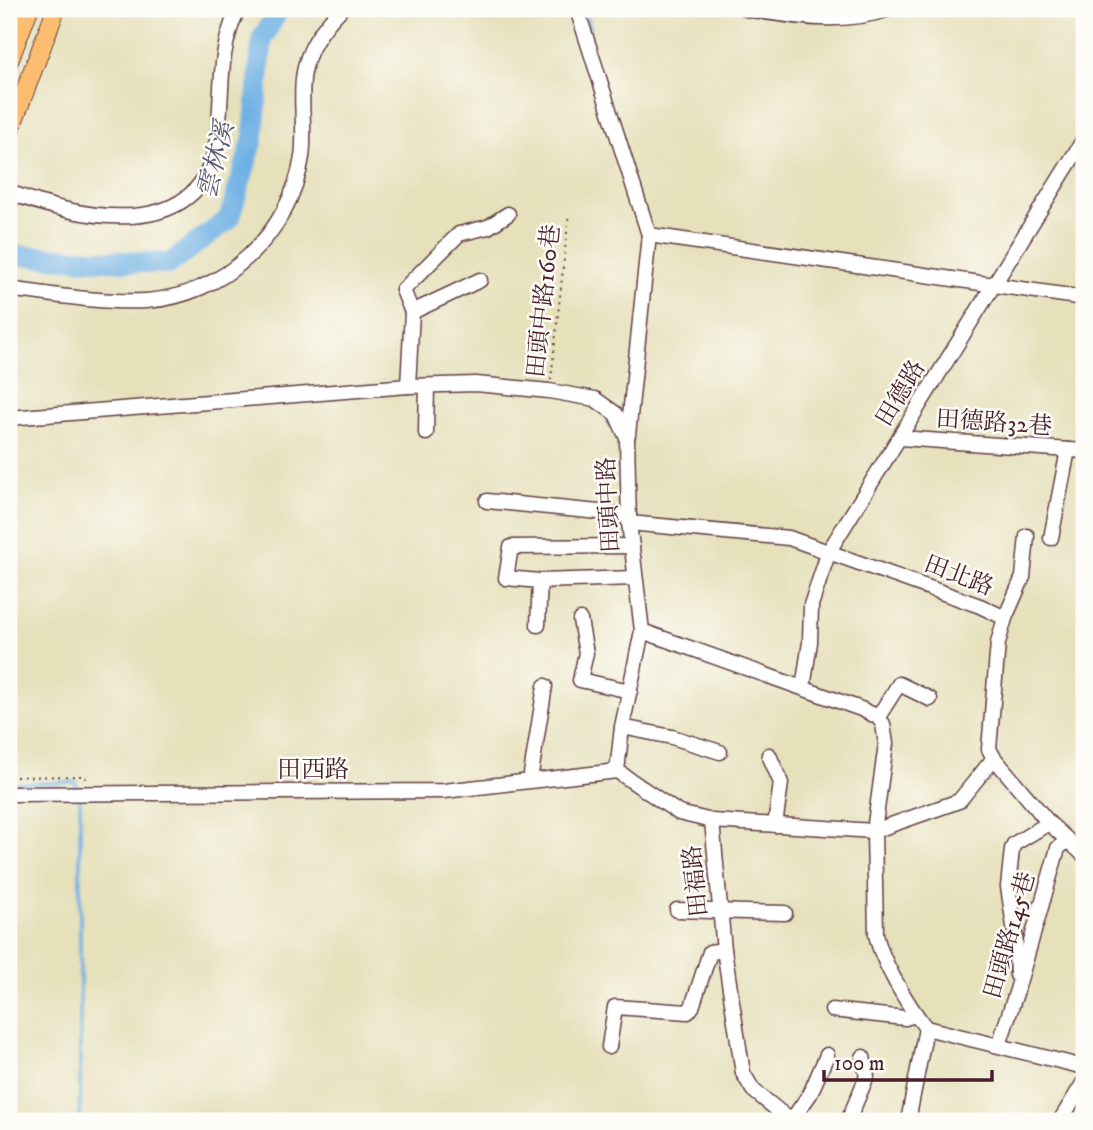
<svg xmlns="http://www.w3.org/2000/svg" width="1093" height="1130" font-family="'IM FELL DW Pica','Noto Serif TC',serif">
<style>
.lines{fill:none;stroke-linecap:round;stroke-linejoin:round}
.stream{stroke:#6fb1e4;stroke-width:3.5}
.river{stroke:#6fb1e4;stroke-width:21}
.minor-casing{stroke:#613c41;stroke-width:17}
.major-casing{stroke:#613c41;stroke-width:20}
.path{stroke:#613c41;stroke-width:2;stroke-dasharray:2 5;stroke-linecap:butt}
.minor{stroke:#fff;stroke-width:14}
.major{stroke:#fcbd6f;stroke-width:18}
.labels{text-anchor:middle;stroke-width:5;stroke-linejoin:round;paint-order:stroke}
.street-label{font-size:24px;fill:#4a1f2b;stroke:#fdfcf7}
.water-label{font-size:26px;font-style:italic;fill:#595975;stroke:#fdfcf7}
</style>
<rect width="100%" height="100%" fill="#fdfcf7"/>
<filter id="ink" filterUnits="userSpaceOnUse"><feTurbulence type="fractalNoise" baseFrequency=".0143" numOctaves="2"/><feDisplacementMap in="SourceGraphic" scale="14" xChannelSelector="R" yChannelSelector="G"/><feConvolveMatrix kernelMatrix="1 2 1 2 8 2 1 2 1" color-interpolation-filters="sRGB"/></filter>
<filter id="wash" filterUnits="userSpaceOnUse"><feTurbulence type="fractalNoise" baseFrequency=".00686" numOctaves="4" result="noise"/><feDisplacementMap in="SourceGraphic" scale="28" xChannelSelector="R" yChannelSelector="G"/><feGaussianBlur stdDeviation="1.57" result="paint"/><feColorMatrix in="noise" values="0 0 0 0 0 0 0 0 0 0 0 0 0 0 0 0 0 1.4 0 .05"/><feComposite in="paint" operator="in"/></filter>
<g filter="url(#wash)">
<rect width="100%" height="100%" fill="#e6e0bb"/>
<g class="lines">
<g class="stream">
<path d="M 585,9 L 590,28"/>
<path d="M 9,784 L 75,782 L 78,791"/>
<path d="M 80,1121 L 80,798"/>
</g>
<path class="river" d="M 9,255 L 169,264 L 229,219 L 253,140 L 262,39 L 279,9"/>
</g>
</g>
<g filter="url(#ink)">
<g class="lines">
<g class="minor-casing">
<g id="minor">
<path d="M 577,9 L 649,235 L 1084,298"/>
<path d="M 746,9 C 796,17 841,25 890,9"/>
<path d="M 9,192 C 79,219 202,246 217,140 C 224,91 216,56 238,9"/>
<path d="M 9,289 C 53,295 101,303 146,301 C 224,296 290,234 302,157 C 306,129 299,99 304,72 C 308,48 325,25 341,9"/>
<path d="M 412,312 L 480,280"/>
<path d="M 408,386 L 412,312 L 403,290 L 459,234 L 488,227 L 508,214"/>
<path d="M 9,418 L 408,386 L 476,384 L 549,391 L 595,399 L 616,414 L 627,438 L 629,523 L 642,631 L 861,709 L 878,717 L 883,724 L 886,744 L 874,831 L 876,934 C 881,961 909,1007 926,1028"/>
<path d="M 426,433 L 427,386"/>
<path d="M 628,435 L 649,235"/>
<path d="M 900,438 L 1084,451"/>
<path d="M 487,501 L 629,515"/>
<path d="M 629,523 L 789,538 L 980,606 L 1005,618 L 998,643 L 989,749 L 994,758 L 1049,823 L 1084,855"/>
<path d="M 1051,538 L 1068,450"/>
<path d="M 632,546 L 511,547 L 506,578 L 540,581 L 635,578"/>
<path d="M 1005,618 L 1023,577 L 1027,536"/>
<path d="M 580,620 L 586,653 L 580,680 L 630,691"/>
<path d="M 538,625 L 540,581"/>
<path d="M 642,631 L 622,727 L 617,771 L 679,813 L 712,821 L 874,831 L 959,801 L 994,758"/>
<path d="M 803,688 L 810,642 L 811,605 L 829,551 L 1084,139"/>
<path d="M 878,717 L 899,684 L 930,699"/>
<path d="M 622,727 L 672,737 L 720,752"/>
<path d="M 769,755 L 781,783 L 775,825"/>
<path d="M 530,780 L 545,686"/>
<path d="M 9,794 L 444,791 L 617,771"/>
<path d="M 712,821 L 724,950 L 743,1073 L 753,1090 L 791,1121"/>
<path d="M 677,910 L 785,913"/>
<path d="M 1017,975 L 1015,933 L 1008,887 L 1012,849 L 1014,844 L 1049,823"/>
<path d="M 832,1010 L 905,1018 L 915,1015"/>
<path d="M 926,1028 L 1084,1067"/>
<path d="M 999,1045 L 1017,990 L 1058,848 L 1067,841"/>
<path d="M 609,1047 L 615,1007 L 688,1012 L 692,1007 L 710,952 L 724,950"/>
<path d="M 791,1121 L 810,1094 L 827,1055"/>
<path d="M 848,1121 L 867,1076 L 863,1057"/>
<path d="M 908,1121 L 926,1028"/>
<path d="M 1060,1121 L 1084,1082"/>
</g>
</g>
<g class="major-casing">
<g id="major">
<path d="M 9,61 L 29,9"/>
<path d="M 9,133 L 56,9"/>
</g>
</g>
<g class="path">
<path d="M 551,380 L 569,213"/>
<path d="M 9,777 L 85,776 L 86,782"/>
</g>
<use href="#minor" class="minor"/>
<use href="#major" class="major"/>
</g>
</g>
<g class="labels">
<g class="street-label">
<text transform="translate(543 301) rotate(-84)" y="8">田頭中路160巷</text>
<text transform="translate(900 393) rotate(-59)" y="8">田德路</text>
<text transform="translate(994 422) rotate(4)" y="8">田德路32巷</text>
<text transform="translate(608 505) rotate(-93)" y="8">田頭中路</text>
<text transform="translate(959 575) rotate(21)" y="8">田北路</text>
<text x="313" y="777">田西路</text>
<text transform="translate(695 881) rotate(-96)" y="8">田福路</text>
<text transform="translate(1009 935) rotate(-74)" y="8">田頭路145巷</text>
</g>
<g class="water-label">
<text transform="translate(215 160) rotate(-76)" y="9">雲林溪</text>
</g>
</g>
<rect width="1093" height="1130" fill="none" stroke="#fdfcf7" stroke-width="35"/>
<path d="M824 1070v10h168v-10" fill="none" stroke="#4a1f2b" stroke-width="3.5"/>
<text x="834" y="1070" font-size="21" fill="#4a1f2b" stroke="#fdfcf7" stroke-width="5" paint-order="stroke">100 m</text>
</svg>
